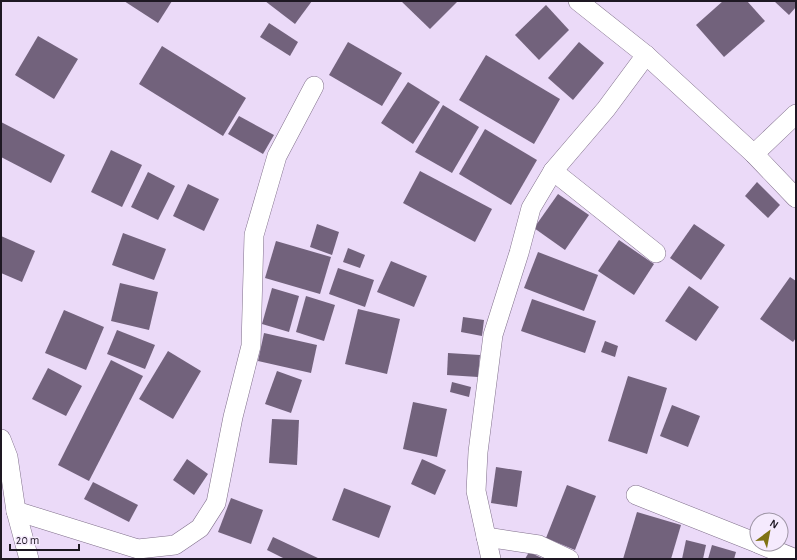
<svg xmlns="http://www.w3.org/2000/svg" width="797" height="560" font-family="'Alegreya Sans',sans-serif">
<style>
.building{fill:#72627c}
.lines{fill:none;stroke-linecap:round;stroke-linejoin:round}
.street-casing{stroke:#80708b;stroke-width:20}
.street{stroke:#fff;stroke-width:19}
</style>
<rect width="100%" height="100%" fill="#ebdaf8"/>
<g class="building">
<path d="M 124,1 L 172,1 L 158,23 Z"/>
<path d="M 265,1 L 312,1 L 295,24 Z"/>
<path d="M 401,1 L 458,1 L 430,29 Z"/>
<path d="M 723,1 L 747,1 L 765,21 L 724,57 L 696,25 Z"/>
<path d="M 774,1 L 796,1 L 796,7 L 789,15 Z"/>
<path d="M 546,5 L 569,30 L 539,60 L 515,35 Z"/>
<path d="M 269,23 L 298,42 L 290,56 L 260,37 Z"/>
<path d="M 38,36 L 78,59 L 54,99 L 15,75 Z"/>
<path d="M 348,42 L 402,73 L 382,106 L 329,75 Z"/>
<path d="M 579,42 L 604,63 L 573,100 L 548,78 Z"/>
<path d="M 162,46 L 246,98 L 223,136 L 139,84 Z"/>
<path d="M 486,55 L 560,99 L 534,144 L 459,100 Z"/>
<path d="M 408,82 L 440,102 L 413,144 L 381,123 Z"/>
<path d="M 443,105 L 479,127 L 452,173 L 415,152 Z"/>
<path d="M 239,116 L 274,135 L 263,154 L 228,134 Z"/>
<path d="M 1,122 L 65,155 L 51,183 L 1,157 Z"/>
<path d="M 485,129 L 537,160 L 511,205 L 459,174 Z"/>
<path d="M 111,150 L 142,165 L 122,207 L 91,192 Z"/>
<path d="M 420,171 L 492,209 L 475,242 L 403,203 Z"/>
<path d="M 148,172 L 175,186 L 158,220 L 131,207 Z"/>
<path d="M 757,182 L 780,205 L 768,218 L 745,196 Z"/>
<path d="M 188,184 L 219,199 L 204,231 L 173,216 Z"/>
<path d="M 558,194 L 589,215 L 565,250 L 534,228 Z"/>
<path d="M 317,224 L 339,232 L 332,255 L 310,247 Z"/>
<path d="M 694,224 L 725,245 L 701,280 L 670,258 Z"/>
<path d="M 123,233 L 166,249 L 154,280 L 112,265 Z"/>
<path d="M 1,236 L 35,251 L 22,282 L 1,273 Z"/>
<path d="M 619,240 L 654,264 L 634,295 L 598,271 Z"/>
<path d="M 276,241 L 331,257 L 320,294 L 265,278 Z"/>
<path d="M 348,248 L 365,255 L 360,268 L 343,262 Z"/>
<path d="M 538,252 L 598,275 L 584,311 L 524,288 Z"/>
<path d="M 391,261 L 427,276 L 414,307 L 377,292 Z"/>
<path d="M 338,268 L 374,280 L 365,307 L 329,294 Z"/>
<path d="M 790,277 L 796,281 L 796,338 L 793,342 L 760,319 Z"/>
<path d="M 120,283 L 158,292 L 149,330 L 111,321 Z"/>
<path d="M 689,286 L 719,307 L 696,341 L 665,321 Z"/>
<path d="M 272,288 L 299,296 L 289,332 L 262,324 Z"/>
<path d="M 306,296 L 335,305 L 324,341 L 296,332 Z"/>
<path d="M 532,299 L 596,321 L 585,353 L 521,331 Z"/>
<path d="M 358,309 L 400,319 L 387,374 L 345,364 Z"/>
<path d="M 64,310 L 104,327 L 86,370 L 45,353 Z"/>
<path d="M 463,317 L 484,320 L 482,336 L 461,332 Z"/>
<path d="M 117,330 L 155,345 L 145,369 L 107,354 Z"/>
<path d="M 264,333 L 317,345 L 311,373 L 258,361 Z"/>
<path d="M 605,341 L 618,346 L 615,357 L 601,352 Z"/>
<path d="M 168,351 L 201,371 L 173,419 L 139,399 Z"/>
<path d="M 448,353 L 480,355 L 478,377 L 447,375 Z"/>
<path d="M 111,360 L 143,376 L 89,481 L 58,465 Z"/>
<path d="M 48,368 L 82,386 L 66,416 L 32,399 Z"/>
<path d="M 277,371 L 302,380 L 291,413 L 265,404 Z"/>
<path d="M 628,376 L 667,388 L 647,454 L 608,441 Z"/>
<path d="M 452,382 L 471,387 L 469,397 L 450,392 Z"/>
<path d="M 413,402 L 447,409 L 437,457 L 403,449 Z"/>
<path d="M 672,405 L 700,416 L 688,447 L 660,436 Z"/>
<path d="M 272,419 L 299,420 L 297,465 L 269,463 Z"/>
<path d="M 187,459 L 208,474 L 194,495 L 173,480 Z"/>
<path d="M 422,459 L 446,470 L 435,495 L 411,484 Z"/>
<path d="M 496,467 L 522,471 L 517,507 L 491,503 Z"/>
<path d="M 93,482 L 138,505 L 129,522 L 84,499 Z"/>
<path d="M 567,485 L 596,496 L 575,550 L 546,538 Z"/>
<path d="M 344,488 L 391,506 L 379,538 L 332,520 Z"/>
<path d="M 231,498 L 263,510 L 251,544 L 218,532 Z"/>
<path d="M 637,512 L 681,525 L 671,559 L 623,559 Z"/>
<path d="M 273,537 L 320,559 L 285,559 L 267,550 Z"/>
<path d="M 686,540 L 706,545 L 703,559 L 682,559 Z"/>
<path d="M 712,545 L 736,552 L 734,559 L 708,559 Z"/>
<path d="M 529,552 L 544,559 L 525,559 Z"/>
</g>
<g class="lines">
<g class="street-casing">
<g id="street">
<path d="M 578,1 L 646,55 L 754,154 L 796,198"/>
<path d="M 754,154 L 796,114"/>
<path d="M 553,171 L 656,253"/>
<path d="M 1,439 L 8,457 L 16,511 L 29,559"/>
<path d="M 636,495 L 757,543"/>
<path d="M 16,511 L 138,549 L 175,545 L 200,528 L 216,503 L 233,417 L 251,346 L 254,235 L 277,156 L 314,86"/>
<path d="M 486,537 L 539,545 L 569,559"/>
<path d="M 759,544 L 796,559"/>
<path d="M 491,559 L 476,491 L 478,452 L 493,335 L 519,253 L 531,208 L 553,171 L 606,109 L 646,55"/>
</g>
</g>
<use href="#street" class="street"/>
</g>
<rect width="797" height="560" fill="none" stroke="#1e1823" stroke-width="4"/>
<g transform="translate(769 532) rotate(32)"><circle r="19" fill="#f5eafd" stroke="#9f96a6"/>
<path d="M0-3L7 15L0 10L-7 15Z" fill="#7f7213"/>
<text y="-6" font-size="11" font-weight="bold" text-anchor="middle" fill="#1e1823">N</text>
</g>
<path d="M10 544v6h69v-6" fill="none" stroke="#1e1823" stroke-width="2"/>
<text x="16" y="544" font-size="12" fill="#1e1823" stroke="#f5eafd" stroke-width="3" paint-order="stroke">20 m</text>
</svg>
